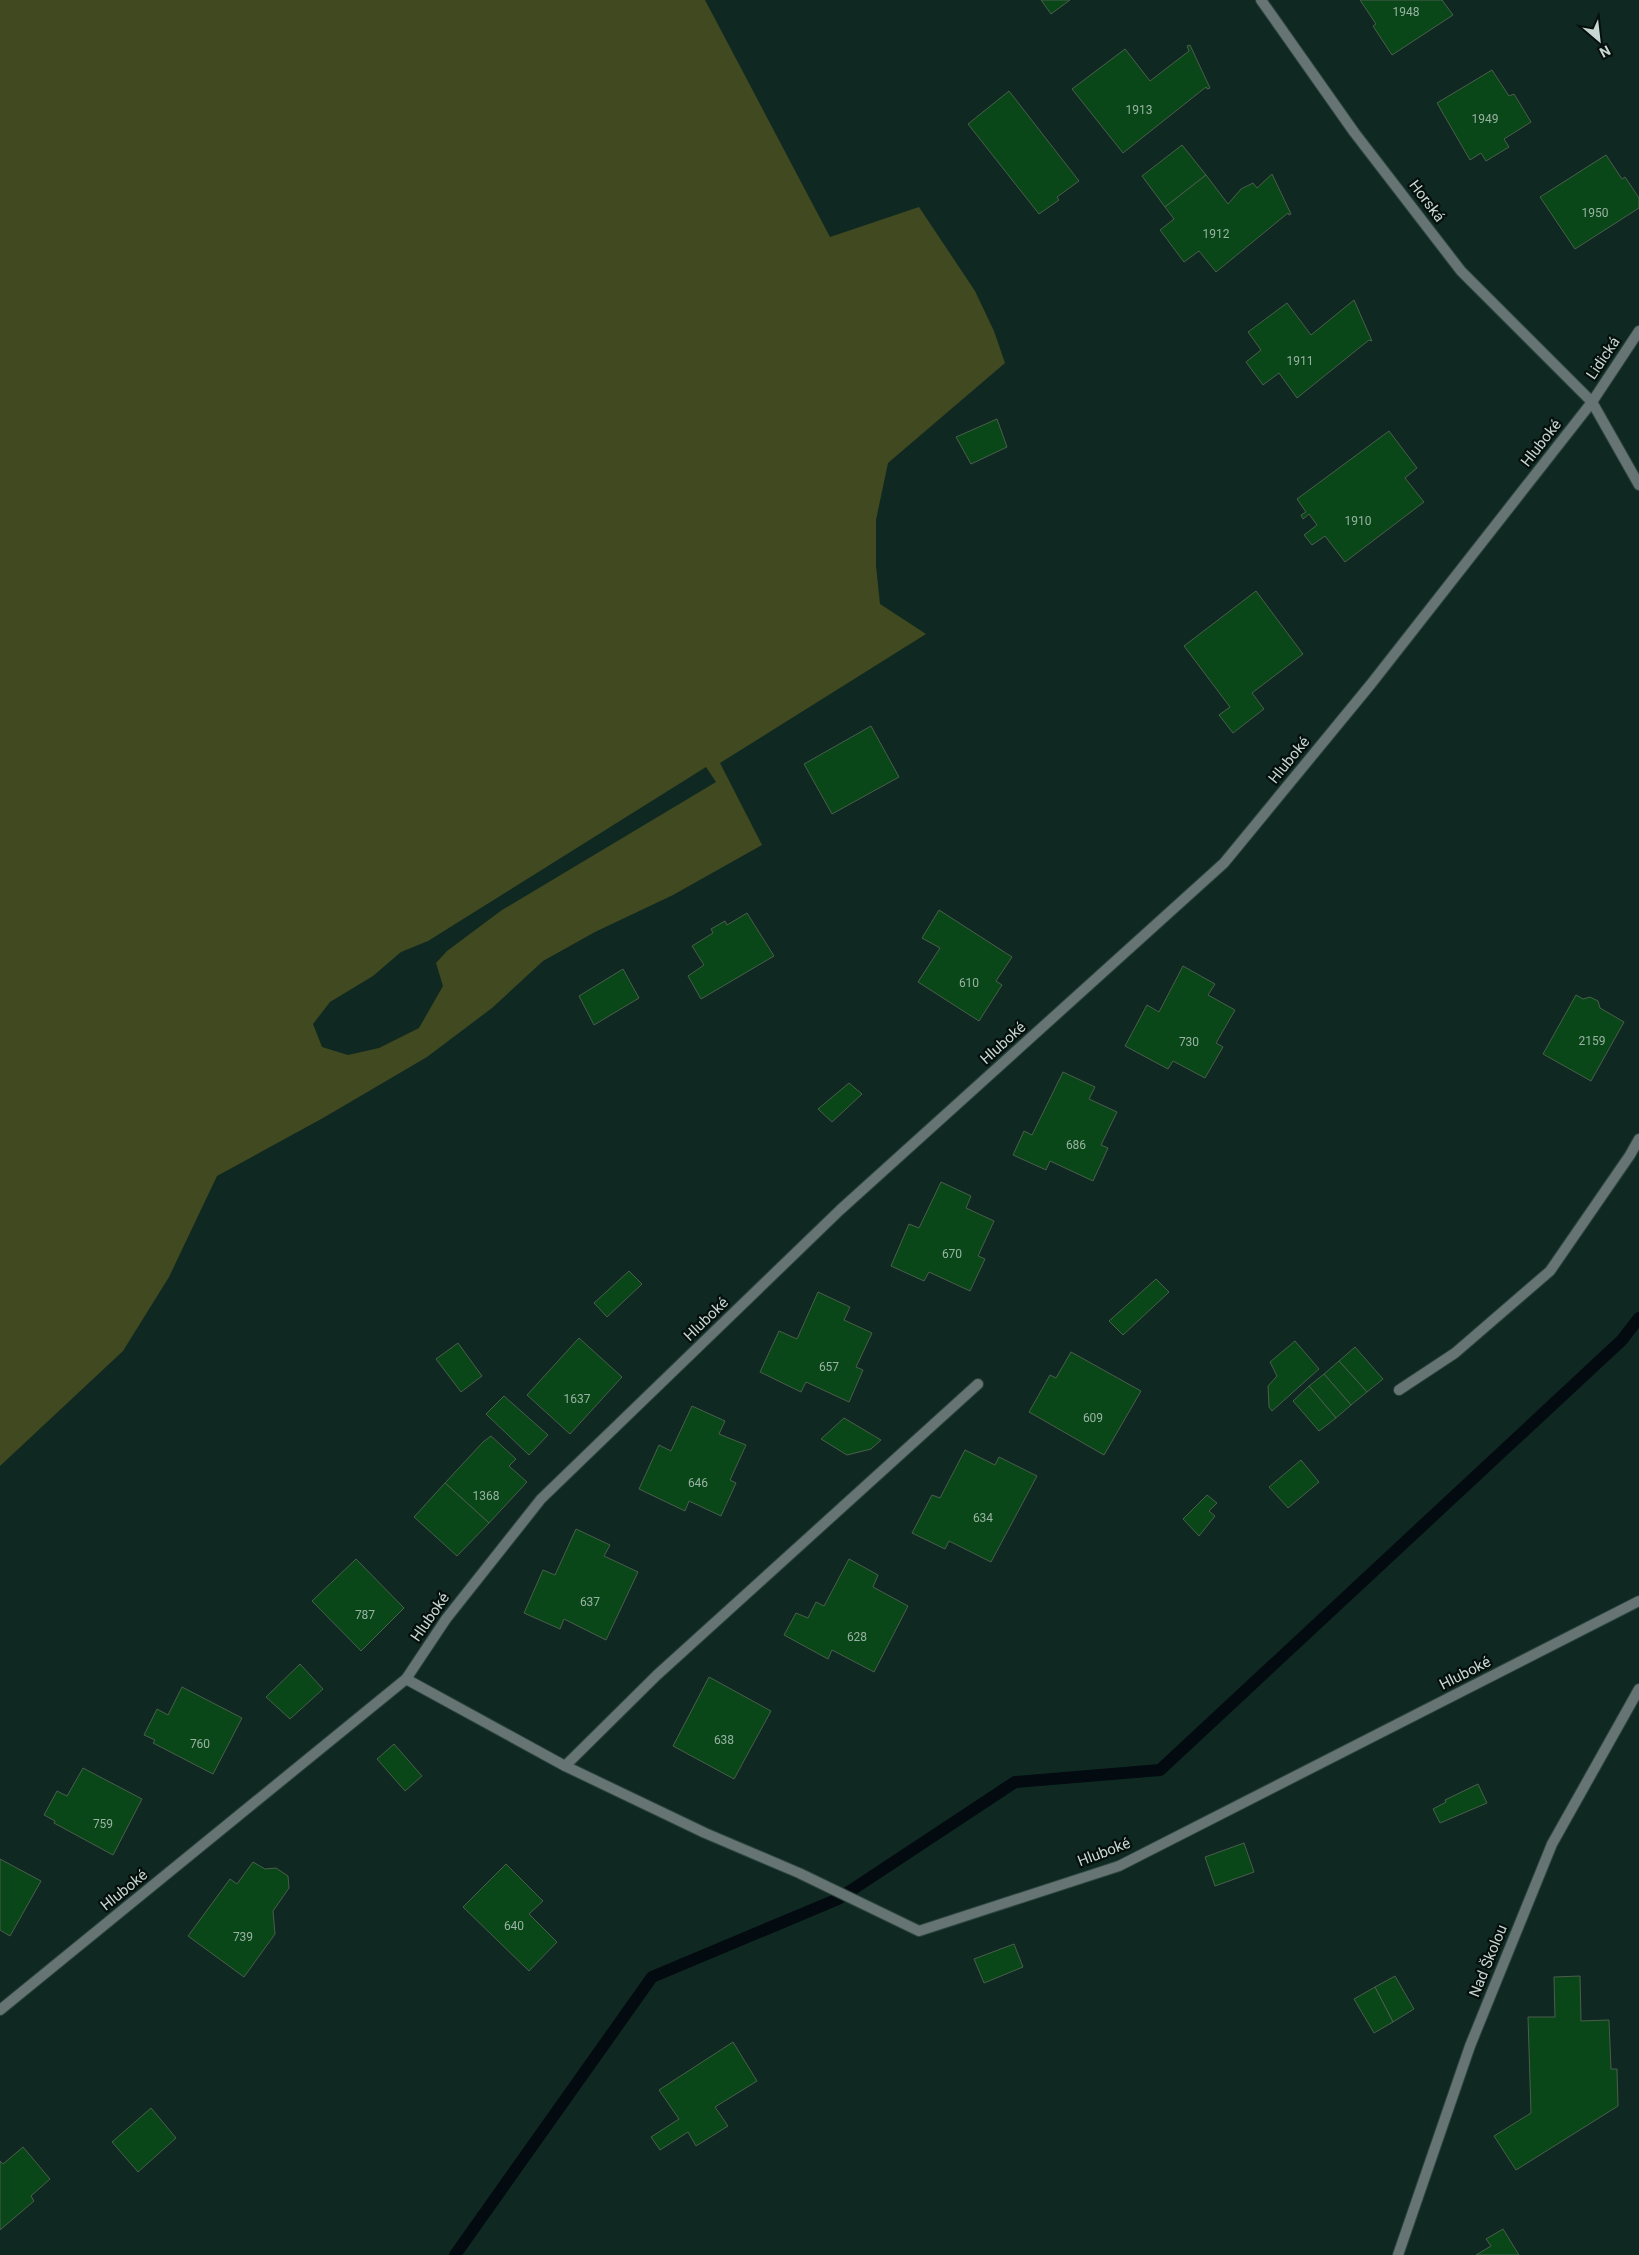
<svg xmlns="http://www.w3.org/2000/svg" width="1639" height="2255" font-family="Roboto,sans-serif">
<style>
.green{fill:#40491f;fill-rule:evenodd}
.lines{fill:none;stroke-linecap:round;stroke-linejoin:round}
.stream{stroke:#030b10;stroke-width:12}
.building{fill:#0a4718;stroke:#4b5d4c}
.minor-casing{stroke:#2c453e;stroke-width:12}
.minor{stroke:#667474;stroke-width:10}
.labels{text-anchor:middle;stroke-width:4.5;stroke-linejoin:round;paint-order:stroke}
.number-label{font-size:12px;fill:#98b2a3}
.street-label{font-size:15px;fill:#c7d6d1;stroke:#050f0c}
</style>
<rect width="100%" height="100%" fill="#0f2922"/>
<path class="green" d="M 0,0 L 705,0 L 830,237 L 919,207 L 975,291 L 994,331 L 1005,363 L 888,463 L 876,520 L 876,566 L 880,604 L 926,634 L 720,763 L 762,845 L 673,895 L 595,932 L 543,961 L 492,1008 L 427,1057 L 323,1118 L 217,1176 L 169,1277 L 123,1351 L 0,1466 ZM 706,767 L 716,782 L 502,910 L 447,951 L 436,963 L 443,986 L 419,1028 L 379,1048 L 348,1055 L 322,1047 L 313,1024 L 330,1002 L 373,976 L 401,952 L 428,941 Z"/>
<g class="lines">
<path class="stream" d="M 455,2255 L 652,1977 L 838,1899 L 1015,1782 L 1160,1770 L 1622,1340 L 1639,1318"/>
</g>
<g class="building">
<path d="M 1041,0 L 1070,0 L 1051,14 Z"/>
<path d="M 1360,0 L 1442,0 L 1453,15 L 1392,55 L 1373,26 L 1376,24 Z"/>
<path d="M 1190,45 L 1210,88 L 1207,89 L 1206,87 L 1123,153 L 1072,89 L 1125,49 L 1150,81 L 1189,51 L 1187,46 Z"/>
<path d="M 1492,70 L 1509,96 L 1514,94 L 1531,122 L 1504,139 L 1509,147 L 1486,161 L 1481,153 L 1470,160 L 1437,103 Z"/>
<path d="M 1009,91 L 1079,181 L 1057,197 L 1059,200 L 1039,214 L 968,124 Z"/>
<path d="M 1182,145 L 1206,175 L 1165,207 L 1142,176 Z"/>
<path d="M 1606,155 L 1622,179 L 1625,177 L 1639,198 L 1639,208 L 1575,249 L 1540,197 Z"/>
<path d="M 1272,174 L 1291,214 L 1289,215 L 1288,213 L 1216,272 L 1199,251 L 1184,262 L 1160,230 L 1174,219 L 1165,207 L 1206,175 L 1228,204 L 1241,189 L 1253,183 L 1257,188 Z"/>
<path d="M 1354,300 L 1372,341 L 1369,340 L 1297,398 L 1279,373 L 1263,385 L 1246,362 L 1261,350 L 1248,332 L 1287,303 L 1311,335 Z"/>
<path d="M 997,419 L 1007,447 L 971,464 L 956,437 Z"/>
<path d="M 1389,431 L 1417,468 L 1405,478 L 1424,502 L 1345,562 L 1325,536 L 1312,545 L 1304,535 L 1317,525 L 1309,514 L 1303,519 L 1301,515 L 1306,512 L 1297,499 Z"/>
<path d="M 1256,591 L 1303,654 L 1252,693 L 1264,709 L 1233,733 L 1219,715 L 1230,707 L 1184,646 Z"/>
<path d="M 871,726 L 899,777 L 832,814 L 804,764 Z"/>
<path d="M 939,910 L 1012,957 L 996,981 L 1002,985 L 979,1021 L 918,982 L 940,948 L 922,938 Z"/>
<path d="M 747,913 L 774,956 L 701,999 L 688,976 L 704,965 L 692,946 L 713,933 L 711,929 L 725,921 L 727,925 Z"/>
<path d="M 1183,966 L 1215,984 L 1208,995 L 1235,1010 L 1216,1043 L 1223,1047 L 1205,1078 L 1173,1061 L 1168,1069 L 1125,1046 L 1147,1005 L 1159,1012 Z"/>
<path d="M 623,969 L 639,998 L 594,1025 L 579,996 Z"/>
<path d="M 1576,995 L 1583,999 L 1590,997 L 1598,1001 L 1600,1008 L 1624,1022 L 1591,1081 L 1543,1054 Z"/>
<path d="M 1063,1072 L 1095,1087 L 1089,1099 L 1117,1112 L 1101,1145 L 1108,1148 L 1093,1181 L 1050,1161 L 1046,1170 L 1013,1155 L 1024,1131 L 1032,1135 Z"/>
<path d="M 849,1083 L 862,1094 L 832,1122 L 818,1109 Z"/>
<path d="M 941,1182 L 971,1196 L 966,1208 L 994,1221 L 978,1256 L 985,1259 L 970,1291 L 929,1272 L 924,1281 L 891,1266 L 909,1224 L 919,1228 Z"/>
<path d="M 629,1271 L 642,1284 L 607,1317 L 594,1303 Z"/>
<path d="M 1156,1279 L 1169,1292 L 1123,1335 L 1109,1321 Z"/>
<path d="M 818,1292 L 850,1307 L 844,1320 L 872,1333 L 856,1367 L 863,1370 L 849,1402 L 806,1382 L 801,1392 L 760,1372 L 779,1331 L 797,1339 Z"/>
<path d="M 579,1338 L 622,1377 L 570,1434 L 527,1395 Z"/>
<path d="M 1295,1341 L 1319,1369 L 1272,1411 L 1269,1407 L 1268,1386 L 1277,1376 L 1270,1362 Z"/>
<path d="M 458,1343 L 482,1376 L 461,1392 L 436,1359 Z"/>
<path d="M 1355,1347 L 1383,1379 L 1367,1392 L 1339,1361 Z"/>
<path d="M 1071,1352 L 1141,1391 L 1104,1455 L 1029,1412 L 1050,1375 L 1056,1378 Z"/>
<path d="M 1339,1361 L 1367,1392 L 1351,1405 L 1324,1374 Z"/>
<path d="M 1324,1374 L 1351,1405 L 1336,1418 L 1309,1386 Z"/>
<path d="M 1309,1386 L 1336,1418 L 1319,1431 L 1293,1401 Z"/>
<path d="M 504,1396 L 548,1435 L 529,1455 L 486,1414 Z"/>
<path d="M 692,1406 L 725,1421 L 719,1434 L 746,1445 L 730,1480 L 736,1483 L 721,1516 L 689,1501 L 685,1511 L 639,1489 L 659,1445 L 671,1451 Z"/>
<path d="M 844,1418 L 881,1440 L 871,1449 L 847,1455 L 821,1439 Z"/>
<path d="M 491,1436 L 516,1459 L 509,1466 L 527,1482 L 489,1523 L 445,1483 L 483,1442 Z"/>
<path d="M 965,1450 L 995,1465 L 999,1457 L 1037,1476 L 991,1562 L 949,1541 L 945,1549 L 912,1533 L 932,1495 L 940,1498 Z"/>
<path d="M 1301,1460 L 1319,1482 L 1288,1508 L 1269,1487 Z"/>
<path d="M 445,1483 L 489,1523 L 457,1556 L 414,1517 Z"/>
<path d="M 1207,1495 L 1217,1503 L 1209,1511 L 1215,1516 L 1199,1536 L 1183,1519 Z"/>
<path d="M 576,1529 L 610,1545 L 604,1556 L 638,1572 L 606,1640 L 564,1619 L 560,1629 L 524,1613 L 543,1570 L 555,1575 Z"/>
<path d="M 356,1559 L 404,1608 L 361,1651 L 312,1601 Z"/>
<path d="M 849,1559 L 878,1575 L 873,1587 L 908,1606 L 874,1672 L 832,1650 L 828,1659 L 784,1635 L 796,1613 L 808,1618 L 816,1602 L 824,1606 Z"/>
<path d="M 300,1664 L 323,1689 L 290,1719 L 266,1697 Z"/>
<path d="M 709,1677 L 771,1711 L 734,1779 L 673,1746 Z"/>
<path d="M 182,1687 L 242,1718 L 213,1774 L 153,1743 L 155,1740 L 144,1735 L 157,1709 L 168,1715 Z"/>
<path d="M 394,1744 L 422,1776 L 405,1791 L 377,1759 Z"/>
<path d="M 83,1768 L 142,1799 L 113,1855 L 54,1823 L 55,1821 L 44,1815 L 57,1791 L 67,1796 Z"/>
<path d="M 1478,1784 L 1487,1803 L 1440,1823 L 1433,1809 L 1446,1802 L 1445,1800 Z"/>
<path d="M 1244,1843 L 1254,1872 L 1215,1886 L 1205,1857 Z"/>
<path d="M 0,1859 L 41,1881 L 10,1936 L 0,1930 Z"/>
<path d="M 253,1862 L 265,1869 L 276,1868 L 288,1876 L 289,1888 L 273,1911 L 275,1934 L 244,1977 L 188,1936 L 230,1879 L 237,1884 Z"/>
<path d="M 506,1864 L 543,1901 L 529,1914 L 557,1942 L 529,1971 L 463,1907 Z"/>
<path d="M 1014,1944 L 1023,1967 L 984,1983 L 974,1959 Z"/>
<path d="M 1395,1976 L 1414,2009 L 1393,2022 L 1375,1987 Z"/>
<path d="M 1580,1976 L 1581,2021 L 1609,2020 L 1611,2069 L 1617,2069 L 1618,2106 L 1516,2170 L 1494,2136 L 1531,2113 L 1528,2017 L 1555,2017 L 1554,1977 Z"/>
<path d="M 1375,1987 L 1393,2022 L 1374,2033 L 1354,1999 Z"/>
<path d="M 733,2042 L 757,2081 L 715,2107 L 728,2126 L 696,2146 L 688,2132 L 660,2150 L 651,2137 L 679,2119 L 659,2090 Z"/>
<path d="M 151,2108 L 176,2138 L 138,2172 L 112,2142 Z"/>
<path d="M 23,2147 L 50,2179 L 31,2196 L 34,2201 L 0,2230 L 0,2161 L 3,2164 Z"/>
<path d="M 1503,2229 L 1519,2255 L 1476,2255 L 1491,2246 L 1486,2239 Z"/>
</g>
<g class="lines">
<g class="minor-casing">
<g id="minor">
<path d="M 1261,0 L 1354,132 L 1461,271 L 1592,402 L 1639,485"/>
<path d="M 1399,1390 L 1455,1353 L 1550,1271 L 1630,1155 L 1639,1139"/>
<path d="M 406,1679 L 565,1766 L 705,1833 L 799,1873 L 919,1931 L 1119,1866 L 1639,1601"/>
<path d="M 565,1766 L 657,1675 L 978,1384"/>
<path d="M 0,2010 L 406,1679 L 446,1619 L 541,1499 L 840,1210 L 1224,863 L 1371,684 L 1563,439 L 1592,402 L 1639,331"/>
<path d="M 1398,2255 L 1470,2046 L 1552,1844 L 1639,1689"/>
</g>
</g>
<use href="#minor" class="minor"/>
</g>
<g class="labels">
<g class="number-label">
<text x="1406" y="16">1948</text>
<text x="1139" y="114">1913</text>
<text x="1485" y="123">1949</text>
<text x="1595" y="217">1950</text>
<text x="1216" y="238">1912</text>
<text x="1300" y="365">1911</text>
<text x="1358" y="525">1910</text>
<text x="969" y="987">610</text>
<text x="1592" y="1045">2159</text>
<text x="1189" y="1046">730</text>
<text x="1076" y="1149">686</text>
<text x="952" y="1258">670</text>
<text x="829" y="1371">657</text>
<text x="577" y="1403">1637</text>
<text x="1093" y="1422">609</text>
<text x="698" y="1487">646</text>
<text x="486" y="1500">1368</text>
<text x="983" y="1522">634</text>
<text x="590" y="1606">637</text>
<text x="365" y="1619">787</text>
<text x="857" y="1641">628</text>
<text x="724" y="1744">638</text>
<text x="200" y="1748">760</text>
<text x="103" y="1828">759</text>
<text x="514" y="1930">640</text>
<text x="243" y="1941">739</text>
</g>
<g class="street-label">
<text transform="translate(1427 201) rotate(53)" y="5">Horská</text>
<text transform="translate(1603 358) rotate(-56)" y="5">Lidická</text>
<text transform="translate(1541 443) rotate(-52)" y="5">Hluboké</text>
<text transform="translate(1289 760) rotate(-51)" y="5">Hluboké</text>
<text transform="translate(1003 1043) rotate(-42)" y="5">Hluboké</text>
<text transform="translate(706 1319) rotate(-44)" y="5">Hluboké</text>
<text transform="translate(430 1617) rotate(-55)" y="5">Hluboké</text>
<text transform="translate(1465 1673) rotate(-27)" y="5">Hluboké</text>
<text transform="translate(1104 1852) rotate(-21)" y="5">Hluboké</text>
<text transform="translate(124 1890) rotate(-39)" y="5">Hluboké</text>
<text transform="translate(1488 1961) rotate(-68)" y="5">Nad Školou</text>
</g>
</g>
<g transform="translate(1599 40) rotate(152)" stroke="#050f0c" stroke-width="4" paint-order="stroke">
<path d="M0-4L9 19L0 12L-9 19Z" fill="#c7d6d1"/>
<text y="-8" font-size="14" font-weight="bold" text-anchor="middle" fill="#c7d6d1">N</text>
</g>
</svg>
